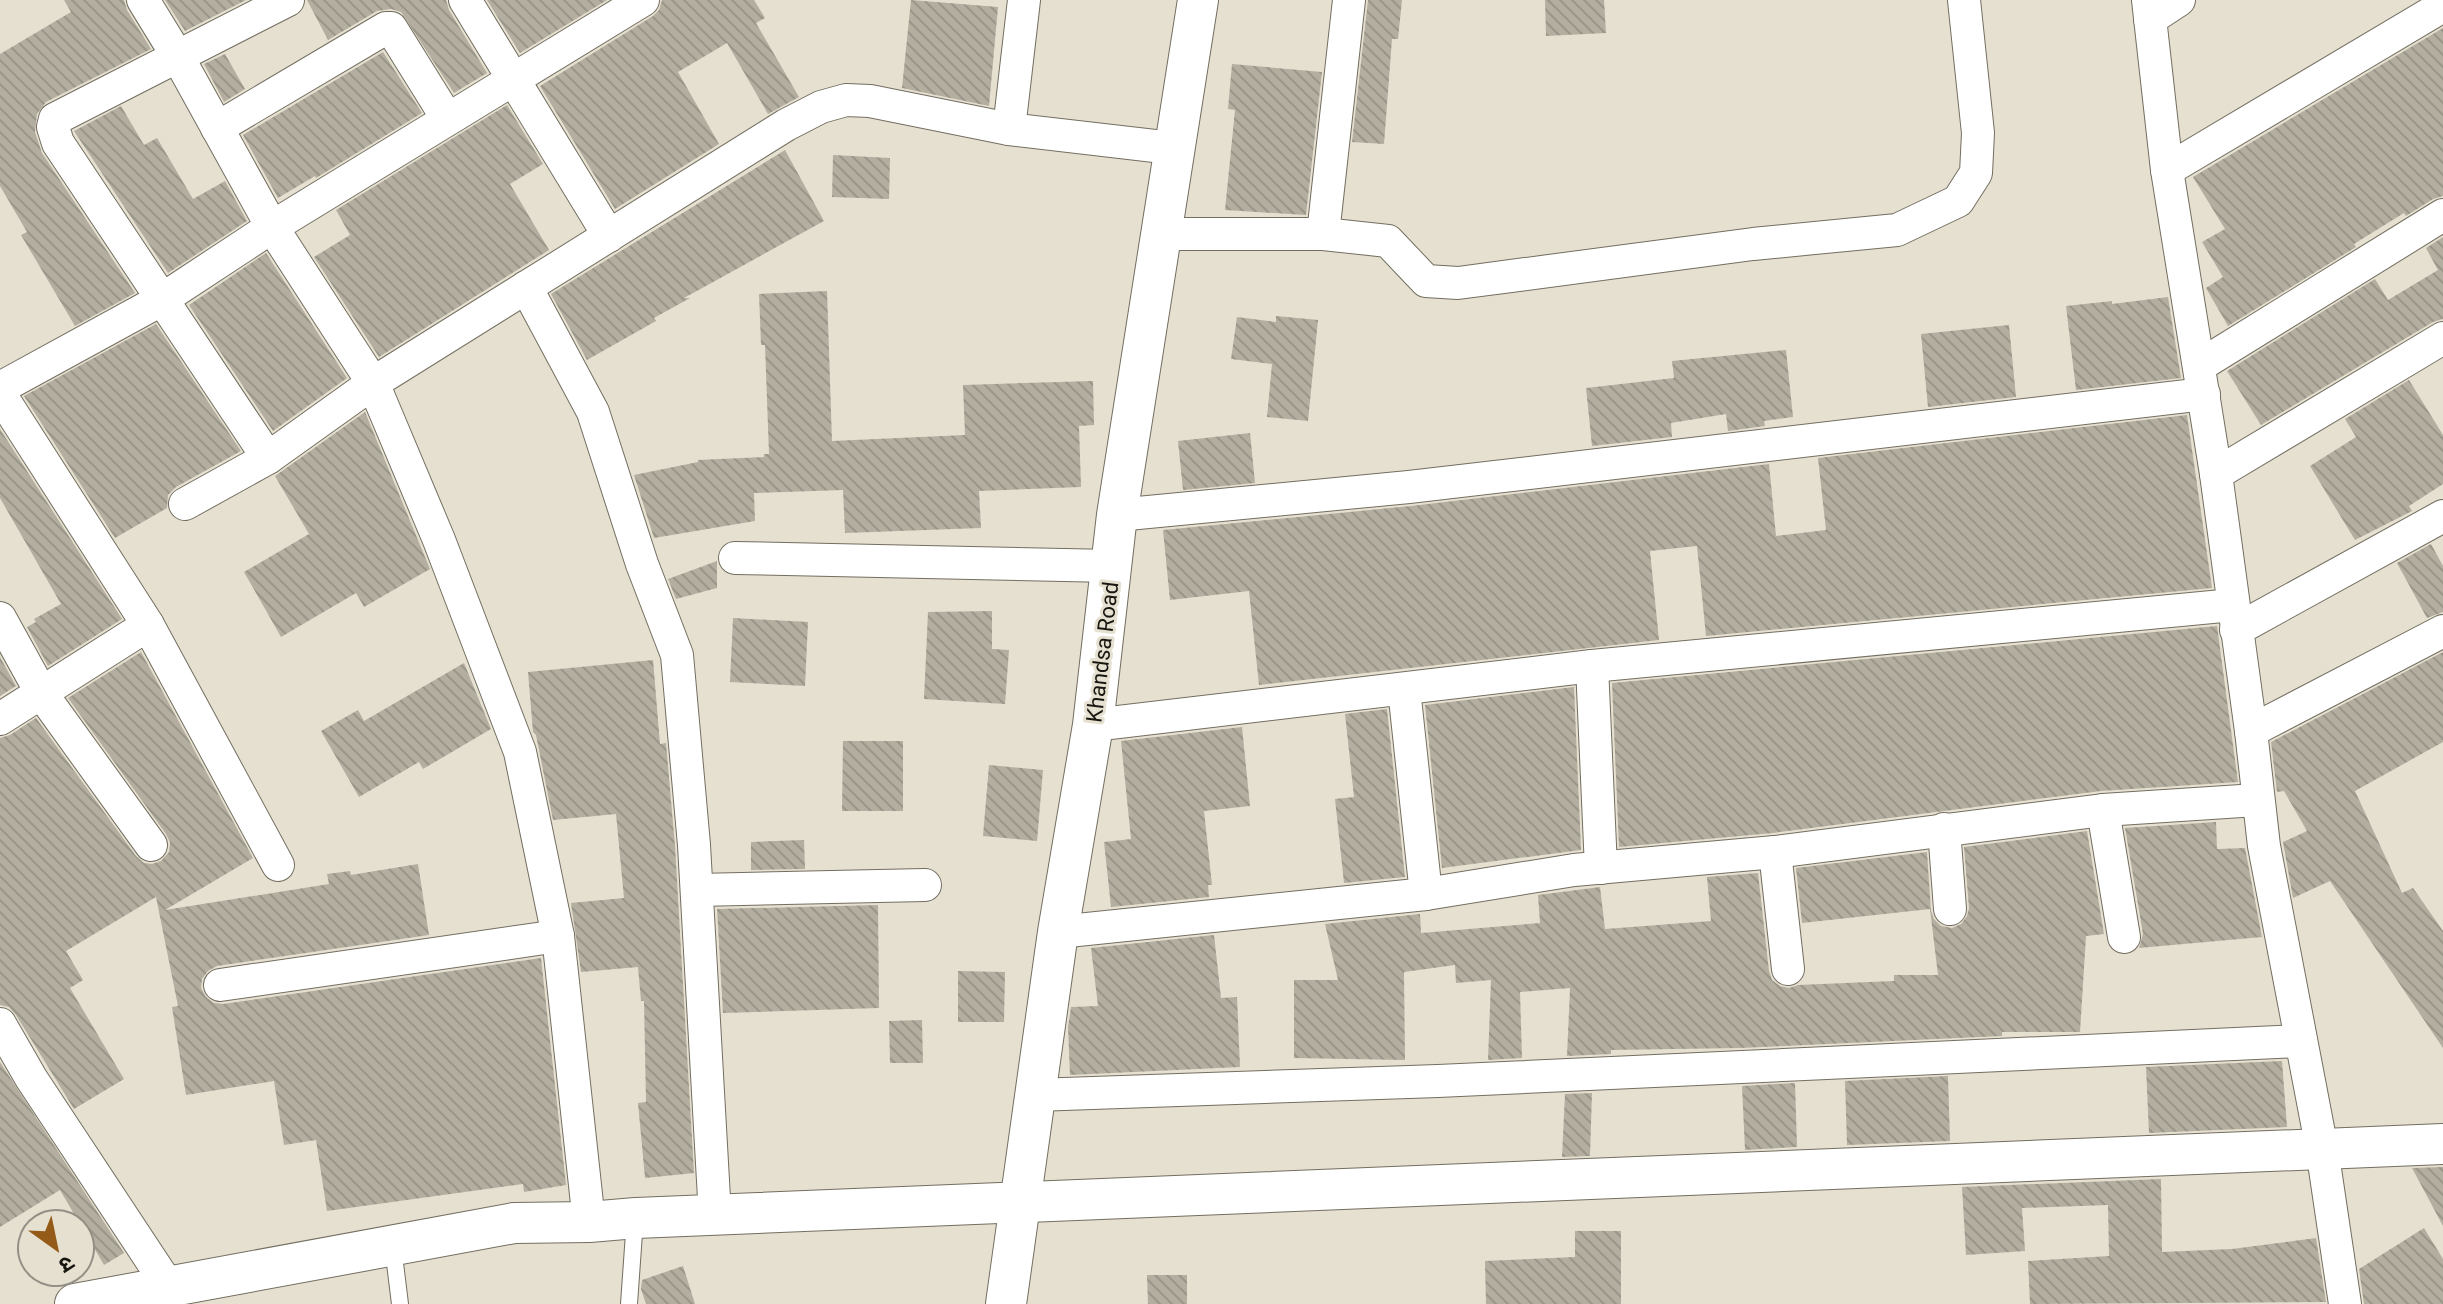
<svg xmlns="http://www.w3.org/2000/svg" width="2443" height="1304" font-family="Roboto,'Noto Sans Devanagari',sans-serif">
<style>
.building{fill:url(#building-back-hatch)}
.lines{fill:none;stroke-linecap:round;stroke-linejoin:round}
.service-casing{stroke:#736e60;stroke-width:18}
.minor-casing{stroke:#736e60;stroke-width:34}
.tertiary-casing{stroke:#736e60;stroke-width:42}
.service{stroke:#fff;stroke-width:16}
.minor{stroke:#fff;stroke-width:32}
.tertiary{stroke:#fff;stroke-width:40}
.labels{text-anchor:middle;stroke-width:6;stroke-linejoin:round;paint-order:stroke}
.street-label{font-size:22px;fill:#181611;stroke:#e5e0d0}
</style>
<defs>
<pattern id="building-back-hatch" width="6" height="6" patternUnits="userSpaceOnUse" patternTransform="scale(2)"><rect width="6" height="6" fill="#b3ae9f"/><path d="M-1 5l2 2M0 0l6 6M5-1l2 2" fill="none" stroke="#999588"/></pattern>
</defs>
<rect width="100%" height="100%" fill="#e5e0d0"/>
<g class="building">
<path d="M 64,0 L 124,0 L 127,10 L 151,49 L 46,102 L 37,114 L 35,132 L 42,153 L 135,293 L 75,326 L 21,235 L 27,232 L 0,186 L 0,54 L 71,12 Z"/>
<path d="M 165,0 L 246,0 L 185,31 Z"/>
<path d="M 307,0 L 446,0 L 449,10 L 487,73 L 454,93 L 401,12 L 391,9 L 377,11 L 328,40 Z"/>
<path d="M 487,0 L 607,0 L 520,53 Z"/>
<path d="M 662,0 L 754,0 L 765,18 L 756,23 L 799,97 L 768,114 L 727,43 L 678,72 L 719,144 L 615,209 L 540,86 L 653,16 L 659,10 Z"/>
<path d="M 911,0 L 998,7 L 989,106 L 902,88 Z"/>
<path d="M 1368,0 L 1402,0 L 1398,39 L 1392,39 L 1384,144 L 1352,142 Z"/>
<path d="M 1545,0 L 1604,0 L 1606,33 L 1546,36 Z"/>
<path d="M 2443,28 L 2443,196 L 2433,199 L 2406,216 L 2404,213 L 2354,244 L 2356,247 L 2228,326 L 2206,288 L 2223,277 L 2202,242 L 2225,229 L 2193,177 Z"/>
<path d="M 383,52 L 422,113 L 316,178 L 315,176 L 278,198 L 243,135 Z"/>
<path d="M 225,54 L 245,89 L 224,102 L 204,64 Z"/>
<path d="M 1232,64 L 1322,72 L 1306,215 L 1225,210 L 1235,110 L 1228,109 Z"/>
<path d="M 507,105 L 543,164 L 510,184 L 549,250 L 379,357 L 314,257 L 350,235 L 336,210 Z"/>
<path d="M 121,106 L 144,145 L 157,138 L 193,199 L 225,181 L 247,221 L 168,273 L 74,131 Z"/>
<path d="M 785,150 L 824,221 L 684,298 L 690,298 L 654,318 L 656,321 L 587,360 L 551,294 Z"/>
<path d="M 833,155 L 890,158 L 889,199 L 832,197 Z"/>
<path d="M 2443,237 L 2443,319 L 2433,322 L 2261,425 L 2227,371 L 2375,279 L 2388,300 L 2438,270 L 2426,248 Z"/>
<path d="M 266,253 L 347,378 L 273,431 L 189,305 Z"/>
<path d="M 827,291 L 832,441 L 965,435 L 963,385 L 1093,381 L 1094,425 L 1079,426 L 1081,487 L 979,491 L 981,528 L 845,533 L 843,490 L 754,493 L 755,521 L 654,538 L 634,475 L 698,462 L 698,460 L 764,457 L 764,454 L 769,454 L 765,345 L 761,345 L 759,294 Z"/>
<path d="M 2168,297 L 2181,378 L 2076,390 L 2066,306 L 2112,301 L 2112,304 Z"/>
<path d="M 1276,316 L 1318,320 L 1308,421 L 1267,417 L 1272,364 L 1231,359 L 1237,317 L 1276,322 Z"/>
<path d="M 156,324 L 241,451 L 176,487 L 168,495 L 167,508 L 115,538 L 24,396 Z"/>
<path d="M 2009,325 L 2016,397 L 1928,407 L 1921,334 Z"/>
<path d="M 1786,350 L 1793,417 L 1764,421 L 1765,426 L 1728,431 L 1726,414 L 1671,423 L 1672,437 L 1592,446 L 1586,388 L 1674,378 L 1672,361 Z"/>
<path d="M 2409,380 L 2443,435 L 2443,484 L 2409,506 L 2412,511 L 2355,540 L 2310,466 L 2356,437 L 2345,419 Z"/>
<path d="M 365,412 L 430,569 L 364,607 L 356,593 L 281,637 L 244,572 L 309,534 L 275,476 Z"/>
<path d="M 2187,415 L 2212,588 L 1706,636 L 1697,546 L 1650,551 L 1659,640 L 1259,685 L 1249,591 L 1170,600 L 1163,530 L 1411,506 L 1769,464 L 1776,536 L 1826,530 L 1818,458 Z"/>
<path d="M 0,429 L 122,619 L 48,666 L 27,627 L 36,622 L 34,619 L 61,604 L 0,498 Z"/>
<path d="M 1250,433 L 1255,483 L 1183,490 L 1178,441 Z"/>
<path d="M 2431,544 L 2443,566 L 2443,612 L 2427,618 L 2397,563 Z"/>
<path d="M 717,561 L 717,588 L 676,599 L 668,579 Z"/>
<path d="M 992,611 L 992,649 L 1009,650 L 1005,704 L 924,699 L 928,612 Z"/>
<path d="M 733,618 L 808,622 L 805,686 L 730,682 Z"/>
<path d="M 2217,626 L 2238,782 L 2101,791 L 1773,833 L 1619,847 L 1612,683 Z"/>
<path d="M 141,652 L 253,858 L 165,910 L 329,884 L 327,874 L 350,871 L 351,875 L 418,864 L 429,935 L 217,966 L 208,971 L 202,979 L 201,988 L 206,997 L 214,1003 L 223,1004 L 541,958 L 566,1185 L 524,1192 L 523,1184 L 327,1211 L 316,1140 L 284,1145 L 274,1081 L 186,1095 L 172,1007 L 178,1006 L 156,897 L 66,951 L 83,980 L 70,988 L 124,1079 L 74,1109 L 16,1015 L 9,1007 L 0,1005 L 0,738 L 10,735 L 36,718 L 136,856 L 144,863 L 152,864 L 161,861 L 169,852 L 170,842 L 166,834 L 68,698 Z"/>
<path d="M 2443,652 L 2443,742 L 2355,791 L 2402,893 L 2413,888 L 2443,931 L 2443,1048 L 2330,881 L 2293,898 L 2283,842 L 2307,831 L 2284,791 L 2277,792 L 2271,742 Z"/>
<path d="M 0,657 L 16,686 L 0,696 Z"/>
<path d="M 653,660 L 660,744 L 666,743 L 675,846 L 694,1173 L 645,1178 L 638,1103 L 646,1102 L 644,1001 L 641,1001 L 638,967 L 581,972 L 571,903 L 624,898 L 616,814 L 553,820 L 536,735 L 533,732 L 528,672 Z"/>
<path d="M 464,663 L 491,729 L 423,769 L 419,762 L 359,797 L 321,731 L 358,710 L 364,721 Z"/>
<path d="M 1574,687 L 1581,850 L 1442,868 L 1425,705 Z"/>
<path d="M 1387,709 L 1405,877 L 1344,883 L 1335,799 L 1354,797 L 1345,714 Z"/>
<path d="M 1242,727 L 1250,806 L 1204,811 L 1212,885 L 1208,885 L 1209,897 L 1111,907 L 1104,842 L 1131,839 L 1121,741 Z"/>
<path d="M 843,741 L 903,741 L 903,811 L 842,811 Z"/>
<path d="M 989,765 L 1043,770 L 1037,841 L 983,836 Z"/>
<path d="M 2216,822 L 2217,849 L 2245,848 L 2262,937 L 2139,948 L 2143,934 L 2125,828 Z"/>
<path d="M 2087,831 L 2104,934 L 2086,936 L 2080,1032 L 2002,1032 L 2002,1036 L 1740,1048 L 1611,1050 L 1611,1054 L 1567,1056 L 1570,988 L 1520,992 L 1522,1058 L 1488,1060 L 1491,980 L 1456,983 L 1455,965 L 1404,972 L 1405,1060 L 1294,1058 L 1294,980 L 1338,980 L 1325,924 L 1420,914 L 1421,933 L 1540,923 L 1538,895 L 1600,887 L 1605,929 L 1711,921 L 1707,877 L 1758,873 L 1769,971 L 1772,980 L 1780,986 L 1789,988 L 1798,985 L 1894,981 L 1894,975 L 1938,975 L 1930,909 L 1802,923 L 1796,868 L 1927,852 L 1931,911 L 1934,919 L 1941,926 L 1952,928 L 1961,924 L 1967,916 L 1969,908 L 1964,847 Z"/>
<path d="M 804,840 L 805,869 L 751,870 L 751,842 Z"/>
<path d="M 878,905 L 879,1008 L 723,1013 L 717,909 Z"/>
<path d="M 1214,935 L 1221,998 L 1237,997 L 1240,1067 L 1070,1075 L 1068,1027 L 1071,1007 L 1098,1006 L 1091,948 Z"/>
<path d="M 958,971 L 1005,972 L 1004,1022 L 958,1022 Z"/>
<path d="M 922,1020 L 923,1063 L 890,1063 L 889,1021 Z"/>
<path d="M 2282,1061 L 2287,1127 L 2149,1133 L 2146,1067 Z"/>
<path d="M 0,1062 L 124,1253 L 104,1265 L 60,1190 L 0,1227 Z"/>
<path d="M 1948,1076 L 1950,1141 L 1847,1145 L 1845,1081 Z"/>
<path d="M 1795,1083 L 1797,1147 L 1745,1150 L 1742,1086 Z"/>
<path d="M 1592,1093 L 1590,1156 L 1562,1157 L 1565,1094 Z"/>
<path d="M 2443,1167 L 2443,1226 L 2412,1168 Z"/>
<path d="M 2161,1179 L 2162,1252 L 2232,1249 L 2316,1238 L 2326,1302 L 2030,1304 L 2028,1261 L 2109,1256 L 2108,1205 L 2022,1208 L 2025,1251 L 1966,1255 L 1962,1187 Z"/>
<path d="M 2424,1228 L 2443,1259 L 2443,1304 L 2364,1304 L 2359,1269 Z"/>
<path d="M 1575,1231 L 1621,1231 L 1621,1304 L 1486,1304 L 1485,1261 L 1575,1257 Z"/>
<path d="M 683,1266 L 695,1304 L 646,1304 L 641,1289 L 642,1280 Z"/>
<path d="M 1147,1275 L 1187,1275 L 1187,1304 L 1148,1304 Z"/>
</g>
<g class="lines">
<g class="service-casing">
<g id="service">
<path d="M 393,1247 L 400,1304"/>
<path d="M 629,1304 L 635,1219"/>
</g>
</g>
<g class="minor-casing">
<g id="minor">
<path d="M 143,0 L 178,57 L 272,227 L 373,383 L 439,540 L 520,752 L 558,936 L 589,1222"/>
<path d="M 465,0 L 609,236"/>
<path d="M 2148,0 L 2167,170 L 2216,474 L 2251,731 L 2264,846 L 2322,1149 L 2345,1304"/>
<path d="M 2150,19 L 2179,0"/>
<path d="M 217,128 L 386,28 L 391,28 L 447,118"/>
<path d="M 1009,129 L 1024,0"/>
<path d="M 2167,170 L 2443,6"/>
<path d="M 1162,234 L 1323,234 L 1388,241 L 1426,281 L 1458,283 L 1753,244 L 1897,230 L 1958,201 L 1976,173 L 1978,133 L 1964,0"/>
<path d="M 1323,234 L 1349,0"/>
<path d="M 526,287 L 593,412 L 642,564 L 677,655 L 694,845 L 715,1216"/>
<path d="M 2199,366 L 2443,215"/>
<path d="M 0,388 L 161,300 L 272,227 L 643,0"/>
<path d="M 0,394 L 148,625 L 278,865"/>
<path d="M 268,458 L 58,143 L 53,127 L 55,119 L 288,0"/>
<path d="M 2216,474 L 2443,338"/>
<path d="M 185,504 L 268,458 L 373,383 L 786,125 L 821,107 L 846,100 L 870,101 L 1009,129 L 1172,148"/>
<path d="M 1117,515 L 1409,487 L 2204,394"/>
<path d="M 735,558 L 1112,566"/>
<path d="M 0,618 L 42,694 L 151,845"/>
<path d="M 2236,630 L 2443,516"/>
<path d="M 1592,666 L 1601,868"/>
<path d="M 1404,689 L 1426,894"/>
<path d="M 0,719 L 148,625"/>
<path d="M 1093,725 L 1592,666 L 2233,605"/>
<path d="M 2251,731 L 2443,631"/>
<path d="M 2103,810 L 2124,937"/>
<path d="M 1944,829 L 1950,909"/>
<path d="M 1775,852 L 1788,969"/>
<path d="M 697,890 L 925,885"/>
<path d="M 1058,932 L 1426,894 L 1574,870 L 1775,852 L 2103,810 L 2257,800"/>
<path d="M 220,985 L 558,936"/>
<path d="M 0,1024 L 31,1078 L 169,1287"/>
<path d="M 1035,1095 L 1438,1081 L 2301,1041"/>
</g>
</g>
<g class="tertiary-casing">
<g id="tertiary">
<path d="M 75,1304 L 514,1223 L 589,1222 L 636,1218 L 2443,1144"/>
<path d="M 1006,1304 L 1058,932 L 1093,725 L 1117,515 L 1198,0"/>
</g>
</g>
<use href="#service" class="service"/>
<use href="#minor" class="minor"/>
<use href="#tertiary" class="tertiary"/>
</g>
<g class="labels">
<g class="street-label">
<text transform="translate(1102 652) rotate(-83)" y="8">Khandsa Road</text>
</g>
</g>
<g transform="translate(56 1248) rotate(147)"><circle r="38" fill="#e5e0d0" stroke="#938f84" stroke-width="2"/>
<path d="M0-6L14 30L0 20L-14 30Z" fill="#945a18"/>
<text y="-12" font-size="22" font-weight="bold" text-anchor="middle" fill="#181611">उ</text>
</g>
</svg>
